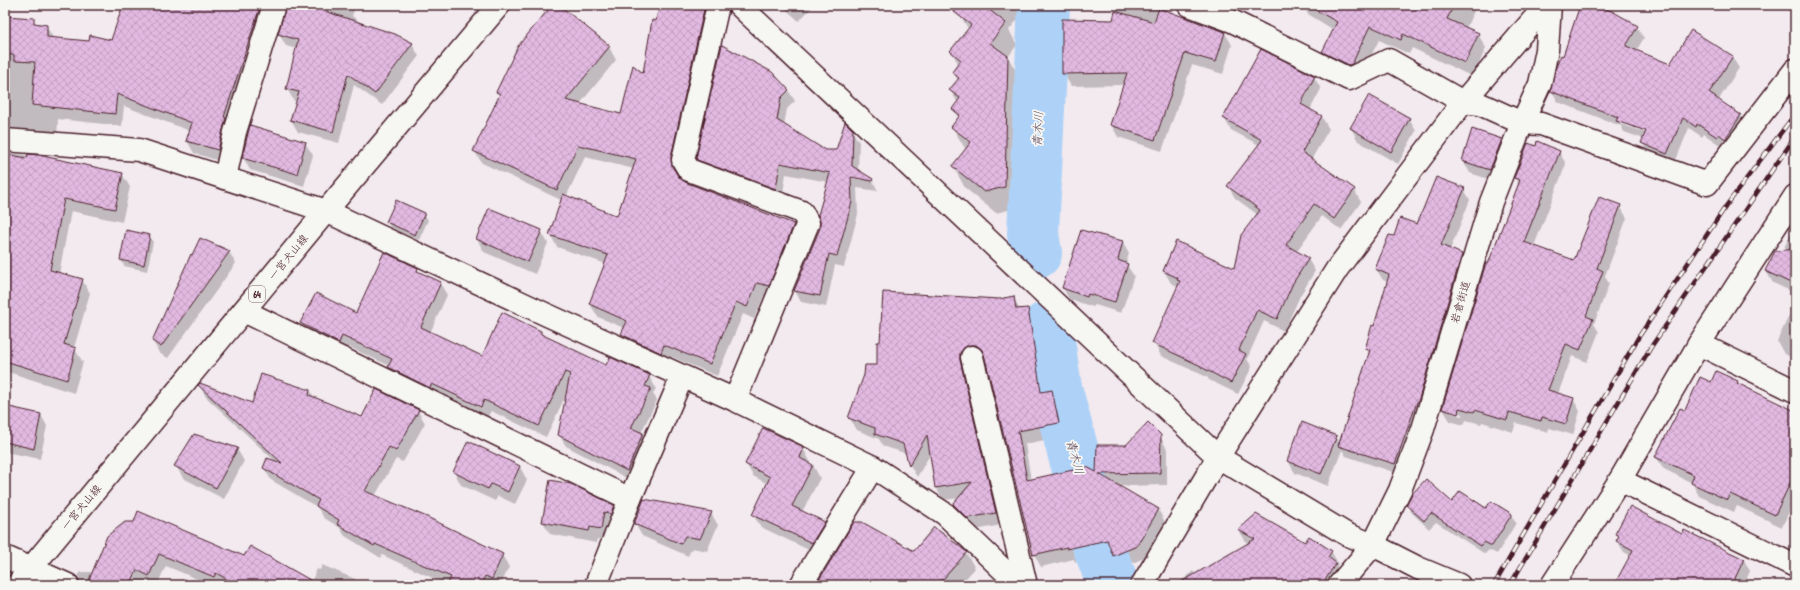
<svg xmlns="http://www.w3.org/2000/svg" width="1800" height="590" font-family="'Patrick Hand','Klee One',sans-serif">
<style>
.shadow{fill:#0003;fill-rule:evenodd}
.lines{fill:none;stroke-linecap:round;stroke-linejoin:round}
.river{stroke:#aed2f7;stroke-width:52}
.building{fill:url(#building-cross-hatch);stroke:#4a1f2b}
.minor-casing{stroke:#4a1f2b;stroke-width:25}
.major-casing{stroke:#4a1f2b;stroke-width:25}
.minor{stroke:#f6f6f2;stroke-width:22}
.major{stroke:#f6f6f2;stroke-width:22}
.rail-casing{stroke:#4a1f2b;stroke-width:4.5}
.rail{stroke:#f6f6f2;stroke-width:3;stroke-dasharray:9;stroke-linecap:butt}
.labels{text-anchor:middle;stroke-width:3.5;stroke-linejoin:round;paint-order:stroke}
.shield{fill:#f6f6f2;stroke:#7e6067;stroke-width:1}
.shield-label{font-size:10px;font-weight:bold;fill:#4a1f2b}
.street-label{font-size:11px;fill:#4a1f2b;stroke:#f6f6f2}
.water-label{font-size:12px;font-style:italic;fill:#634c5e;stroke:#f6f6f2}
</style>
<defs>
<pattern id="building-cross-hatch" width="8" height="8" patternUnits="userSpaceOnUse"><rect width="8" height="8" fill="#e2b9e1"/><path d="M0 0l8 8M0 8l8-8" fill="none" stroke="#c39fc1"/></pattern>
</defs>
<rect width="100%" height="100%" fill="#f2eaef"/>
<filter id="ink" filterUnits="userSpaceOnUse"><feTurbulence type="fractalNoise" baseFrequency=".025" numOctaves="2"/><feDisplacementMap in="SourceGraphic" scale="8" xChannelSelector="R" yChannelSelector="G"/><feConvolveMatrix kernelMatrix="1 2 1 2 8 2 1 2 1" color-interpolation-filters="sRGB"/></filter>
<g filter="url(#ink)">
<g class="shadow">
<path d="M 123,5 L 242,5 L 259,11 L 266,24 L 225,163 L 194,153 L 187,141 L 190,131 L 124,106 L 122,126 L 58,119 L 57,143 L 5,143 L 5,17 L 33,19 L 37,25 L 46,26 L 54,39 L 89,42 L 112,41 Z"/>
<path d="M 287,5 L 356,5 L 352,16 L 364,25 L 412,44 L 419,56 L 382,105 L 354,85 L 339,143 L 298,132 L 291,120 L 297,101 L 294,101 L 287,89 L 297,49 L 286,46 L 279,34 Z"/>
<path d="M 553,5 L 557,5 L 609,47 L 616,60 L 579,105 L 622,115 L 643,75 L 660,5 L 704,6 L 712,19 L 678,171 L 679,178 L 684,183 L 793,225 L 801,237 L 776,298 L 764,296 L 754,319 L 743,314 L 717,376 L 672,357 L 668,365 L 629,347 L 622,334 L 624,328 L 598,317 L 590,304 L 606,264 L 557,247 L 550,234 L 561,200 L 482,163 L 474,151 L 500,96 L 497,92 ZM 585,157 L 634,169 L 617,217 L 566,197 Z"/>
<path d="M 781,5 L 814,5 L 799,21 Z"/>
<path d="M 967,5 L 1025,5 L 1027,8 L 1009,30 L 1017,45 L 1008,57 L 1020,78 L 1017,208 L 996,213 L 965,188 L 953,166 L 966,150 L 952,127 L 959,118 L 953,109 L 958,103 L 950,90 L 958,81 L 953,72 L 959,65 L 951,51 L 969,30 L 961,17 Z"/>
<path d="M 1118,5 L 1145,5 L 1183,16 L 1225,33 L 1232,45 L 1223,74 L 1192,65 L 1162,151 L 1118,137 L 1111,124 L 1124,85 L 1071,86 L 1063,73 L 1114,21 Z"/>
<path d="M 1300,5 L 1477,5 L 1466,28 L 1478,34 L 1486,48 L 1473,77 L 1412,48 L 1409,54 L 1379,40 L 1360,78 L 1332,66 L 1323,52 L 1334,30 L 1308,14 L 1304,8 Z"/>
<path d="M 1581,5 L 1590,5 L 1637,27 L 1644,38 L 1636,51 L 1671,65 L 1732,57 L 1739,68 L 1718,101 L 1741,116 L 1747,127 L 1724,148 L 1704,134 L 1702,137 L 1689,128 L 1674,165 L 1649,154 L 1642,143 L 1644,139 L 1624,132 L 1621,126 L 1558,102 L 1552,91 ZM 1620,121 L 1651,132 L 1651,134 L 1620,124 Z"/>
<path d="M 1314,77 L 1321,89 L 1310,110 L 1322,117 L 1329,129 L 1311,160 L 1354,190 L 1361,202 L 1341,230 L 1322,216 L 1296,252 L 1308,259 L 1315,271 L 1300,296 L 1284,331 L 1264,321 L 1247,359 L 1252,367 L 1238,394 L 1209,380 L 1207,377 L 1161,356 L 1154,343 L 1179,287 L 1171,283 L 1164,271 L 1234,269 L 1258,215 L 1235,198 L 1228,186 L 1259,145 L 1231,130 L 1224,118 Z"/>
<path d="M 788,90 L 795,101 L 787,109 L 784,126 L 825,151 L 837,151 L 852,131 L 859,142 L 858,171 L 872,179 L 878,191 L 857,188 L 858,214 L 844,267 L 835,265 L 826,307 L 801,302 L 795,291 L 821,228 L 828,182 L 786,174 L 782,199 L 705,171 L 697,158 ZM 846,175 L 860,178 L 863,180 L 846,177 Z"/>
<path d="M 1409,119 L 1416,131 L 1398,164 L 1358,141 L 1351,128 Z"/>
<path d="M 1502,139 L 1509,152 L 1497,182 L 1470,173 L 1463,161 Z"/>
<path d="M 305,143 L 313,155 L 304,186 L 250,170 L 243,157 Z"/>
<path d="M 1537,147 L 1559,152 L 1566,164 L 1534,246 L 1575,261 L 1620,206 L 1627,218 L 1605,276 L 1609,284 L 1594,324 L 1599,332 L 1587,362 L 1572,356 L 1558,394 L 1573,399 L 1580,411 L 1573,435 L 1549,428 L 1548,432 L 1516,423 L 1513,432 L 1482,422 L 1481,424 L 1466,420 L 1464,425 L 1450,421 L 1443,409 L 1489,266 L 1519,186 L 1515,178 ZM 1451,411 L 1463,414 L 1462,416 L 1451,413 Z"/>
<path d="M 5,153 L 48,157 L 49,158 L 122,174 L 130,187 L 122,222 L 71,211 L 59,274 L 82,280 L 90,293 L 74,348 L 83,362 L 74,393 L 5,371 Z"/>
<path d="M 1464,189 L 1470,200 L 1450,250 L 1462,255 L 1468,266 L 1402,475 L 1346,456 L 1342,450 L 1328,486 L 1295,473 L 1288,461 L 1336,436 L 1340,444 L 1370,355 L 1366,349 L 1375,327 L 1388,282 L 1383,280 L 1376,269 L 1394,238 L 1417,226 Z"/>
<path d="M 489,209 L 541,231 L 548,243 L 535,274 L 484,252 L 477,239 Z"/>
<path d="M 424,214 L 428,220 L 419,240 L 391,228 L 387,222 Z"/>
<path d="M 1790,235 L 1795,238 L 1795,293 L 1773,283 L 1766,271 L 1782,252 Z"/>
<path d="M 149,236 L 153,242 L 147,271 L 124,266 L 121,260 Z"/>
<path d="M 1123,242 L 1129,253 L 1126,264 L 1134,276 L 1121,313 L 1095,305 L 1093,307 L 1069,299 L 1063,288 Z"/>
<path d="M 229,252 L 236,263 L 168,358 L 159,353 L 153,341 Z"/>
<path d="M 417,269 L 420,274 L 440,283 L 447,295 L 430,333 L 483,357 L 540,332 L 542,335 L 607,366 L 649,376 L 656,388 L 653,394 L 657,400 L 641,433 L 649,446 L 634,482 L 566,446 L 559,435 L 566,395 L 546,437 L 491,411 L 487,418 L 396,379 L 389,367 L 390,366 L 349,347 L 346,354 L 308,335 L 301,323 L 356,315 Z"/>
<path d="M 1013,297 L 1020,310 L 1027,309 L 1035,321 L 1045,392 L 1052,391 L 1059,403 L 1065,436 L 1025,444 L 1031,480 L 1097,474 L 1126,446 L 1160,436 L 1167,449 L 1167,485 L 1118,486 L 1158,509 L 1165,522 L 1144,558 L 1121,568 L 1113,553 L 1075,562 L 1074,559 L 1041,567 L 1034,554 L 986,359 L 983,357 L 1002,525 L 975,530 L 962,517 L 954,505 L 960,498 L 943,500 L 936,488 L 931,453 L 917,477 L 910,465 L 907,454 L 883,446 L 879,439 L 857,430 L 849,417 L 878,366 L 999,300 Z"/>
<path d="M 1795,303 L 1795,359 L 1784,354 L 1777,341 Z"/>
<path d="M 1737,382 L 1739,386 L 1795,416 L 1795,499 L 1782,527 L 1737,506 L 1734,512 L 1699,496 L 1692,483 L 1664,469 L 1656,457 L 1685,412 L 1712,383 Z"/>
<path d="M 199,385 L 252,404 L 310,390 L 315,399 L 362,418 L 418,411 L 425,423 L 403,462 L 396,459 L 375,496 L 502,555 L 509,567 L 501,585 L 448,585 L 382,555 L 381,558 L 345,536 L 339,527 L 324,518 L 317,507 L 271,480 L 264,468 L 276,462 L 206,397 Z"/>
<path d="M 5,407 L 41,415 L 47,426 L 40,459 L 5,452 Z"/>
<path d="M 468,442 L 520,467 L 527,480 L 515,504 L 498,496 L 495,501 L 461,485 L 454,472 Z"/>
<path d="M 803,448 L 810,461 L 809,464 L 813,465 L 820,478 L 802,512 L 824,523 L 831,535 L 819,555 L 761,527 L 753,515 L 768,484 L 753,476 L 746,464 Z"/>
<path d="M 237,449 L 244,461 L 224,499 L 183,478 L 176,466 Z"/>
<path d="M 1452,504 L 1511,515 L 1516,523 L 1497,554 L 1489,550 L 1485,554 L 1436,522 L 1429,529 L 1413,514 L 1407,505 Z"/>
<path d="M 613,506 L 621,518 L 608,541 L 597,539 L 596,543 L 550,534 L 543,522 Z"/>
<path d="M 711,513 L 718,525 L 707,551 L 692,548 L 688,556 L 642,536 L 635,524 Z"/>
<path d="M 1239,530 L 1305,544 L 1331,551 L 1338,563 L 1337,566 L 1342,575 L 1336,585 L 1272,585 L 1249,544 L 1246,542 Z"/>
<path d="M 1616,534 L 1683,535 L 1744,560 L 1750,571 L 1744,585 L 1615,585 L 1631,556 L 1624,552 L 1617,541 L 1619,539 Z"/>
<path d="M 108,536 L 245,558 L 311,582 L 317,569 L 320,570 L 322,565 L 355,579 L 359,585 L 211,585 L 166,566 L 157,585 L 151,585 L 144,581 L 142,585 L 81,585 L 78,576 L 80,572 L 94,572 Z"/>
<path d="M 915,552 L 966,553 L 975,568 L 960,585 L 817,585 Z"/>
<path d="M 1193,571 L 1196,575 L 1248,585 L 1177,585 Z"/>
<path d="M 1581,580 L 1590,585 L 1579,585 Z"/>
<path d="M 680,582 L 689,585 L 679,585 Z"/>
</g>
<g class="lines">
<g class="river">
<path d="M 1036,253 L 1033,233 L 1044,5"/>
<path d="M 1047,327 L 1056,388 L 1098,545 L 1113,584"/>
</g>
</g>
<g class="building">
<path d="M 123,5 L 244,5 L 259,10 L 224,117 L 226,118 L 218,150 L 186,141 L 192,123 L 117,94 L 115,114 L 32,105 L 35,62 L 14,61 L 14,55 L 5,54 L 5,16 L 34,18 L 34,23 L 47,25 L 47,37 L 89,41 L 90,35 L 111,40 Z"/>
<path d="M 286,5 L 306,5 L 395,34 L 413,43 L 375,94 L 348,74 L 333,132 L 290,120 L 299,92 L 286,89 L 298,40 L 278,34 Z"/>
<path d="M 552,5 L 559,5 L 610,46 L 566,100 L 621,114 L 633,65 L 643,73 L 652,20 L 656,21 L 659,5 L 705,5 L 671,157 L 672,166 L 678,176 L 685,182 L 794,224 L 769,286 L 757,283 L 747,307 L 736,302 L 710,364 L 664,345 L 661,353 L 621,334 L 627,321 L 589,304 L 608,255 L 549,235 L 563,194 L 617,216 L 636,159 L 578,145 L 557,190 L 473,151 L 500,94 L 496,92 L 518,46 Z"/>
<path d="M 945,5 L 983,5 L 1006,23 L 990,43 L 1008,56 L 1005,187 L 984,192 L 952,166 L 971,142 L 951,127 L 960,115 L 952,109 L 960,98 L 949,90 L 959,78 L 952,72 L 961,60 L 950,51 L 971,25 Z"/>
<path d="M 1307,5 L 1454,5 L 1447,19 L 1479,33 L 1465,63 L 1403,34 L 1401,40 L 1370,26 L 1352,64 L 1349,65 L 1322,52 L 1337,22 Z"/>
<path d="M 1580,5 L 1593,5 L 1612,11 L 1638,26 L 1626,46 L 1670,64 L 1691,30 L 1733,56 L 1709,93 L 1741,115 L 1725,139 L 1719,134 L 1717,137 L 1697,124 L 1696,127 L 1683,118 L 1667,154 L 1641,143 L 1646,131 L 1616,121 L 1618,117 L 1550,91 L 1556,67 L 1561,55 L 1563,56 Z"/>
<path d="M 1159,8 L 1225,32 L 1216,62 L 1185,53 L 1155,140 L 1110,125 L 1127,73 L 1062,74 L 1062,19 L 1113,20 L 1115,11 L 1154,22 Z"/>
<path d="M 722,45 L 772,72 L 789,90 L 781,98 L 777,120 L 825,150 L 836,150 L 845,122 L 853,130 L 852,166 L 873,179 L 872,181 L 851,177 L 852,202 L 837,256 L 829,254 L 820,296 L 794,291 L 820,228 L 820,222 L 818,215 L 830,173 L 780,163 L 776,189 L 697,160 L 696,158 Z"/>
<path d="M 1261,49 L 1315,76 L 1301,104 L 1322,116 L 1302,152 L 1355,189 L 1334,219 L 1314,204 L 1286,245 L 1309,258 L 1293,283 L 1277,319 L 1257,310 L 1239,350 L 1246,354 L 1231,383 L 1201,367 L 1201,366 L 1152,343 L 1180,281 L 1177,280 L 1178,278 L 1163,271 L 1176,241 L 1234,268 L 1241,235 L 1260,210 L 1227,186 L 1262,140 L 1223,118 Z"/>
<path d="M 1369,95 L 1410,118 L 1391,152 L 1350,128 Z"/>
<path d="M 250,125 L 306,142 L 297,174 L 242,158 Z"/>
<path d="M 1472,129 L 1502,139 L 1490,170 L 1462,161 Z"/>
<path d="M 1537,141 L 1560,151 L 1524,242 L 1574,260 L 1599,197 L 1621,205 L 1597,268 L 1603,271 L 1586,316 L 1593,319 L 1580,350 L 1566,344 L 1548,390 L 1574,398 L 1566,424 L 1542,417 L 1541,421 L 1509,412 L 1507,420 L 1475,410 L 1474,412 L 1459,408 L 1458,414 L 1442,409 L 1486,263 L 1488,264 L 1520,180 L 1514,178 L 1528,143 L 1536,146 Z"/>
<path d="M 5,154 L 27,158 L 28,154 L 38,155 L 123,173 L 115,209 L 64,199 L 50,270 L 83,279 L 64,344 L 76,348 L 67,380 L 5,361 Z"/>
<path d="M 1436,177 L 1465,188 L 1441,245 L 1462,254 L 1418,402 L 1417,402 L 1395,464 L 1338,446 L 1370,350 L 1365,349 L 1372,325 L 1374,326 L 1389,275 L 1375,269 L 1389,235 L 1394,236 L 1400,218 L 1417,224 Z"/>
<path d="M 396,200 L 425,213 L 415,235 L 386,222 Z"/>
<path d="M 489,208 L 542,230 L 528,262 L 476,239 Z"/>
<path d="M 126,230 L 150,235 L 144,265 L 120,260 Z"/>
<path d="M 1081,230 L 1123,241 L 1118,260 L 1128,264 L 1115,302 L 1088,294 L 1087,297 L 1062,288 Z"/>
<path d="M 200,238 L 230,251 L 161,347 L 152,341 L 191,254 L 192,255 Z"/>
<path d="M 1795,249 L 1795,285 L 1765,271 L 1775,251 Z"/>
<path d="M 384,252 L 418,268 L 417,271 L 441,282 L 421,327 L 482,356 L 502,312 L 541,331 L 541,334 L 606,365 L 610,357 L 650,375 L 645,386 L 651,388 L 631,428 L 643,433 L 627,471 L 558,435 L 570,374 L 565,372 L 539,426 L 484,400 L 481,407 L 432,384 L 430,388 L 388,367 L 392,359 L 342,336 L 339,343 L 300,323 L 316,293 L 356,313 Z"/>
<path d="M 883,292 L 999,299 L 1014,296 L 1016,309 L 1028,308 L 1041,392 L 1052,390 L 1059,423 L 1018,431 L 1027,480 L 1087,467 L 1096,472 L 1097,445 L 1126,445 L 1148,422 L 1161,435 L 1160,473 L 1099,474 L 1159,509 L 1137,546 L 1113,556 L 1107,540 L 1067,549 L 1067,547 L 1033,555 L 984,354 L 981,349 L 976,345 L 970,345 L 964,348 L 960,353 L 960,360 L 996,513 L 967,518 L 953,504 L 972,482 L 935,488 L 927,435 L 909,466 L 903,444 L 875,434 L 875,428 L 848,418 L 864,375 L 865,365 L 877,365 L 877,342 L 880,342 Z"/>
<path d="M 1716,371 L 1738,381 L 1737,383 L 1795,411 L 1795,473 L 1775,515 L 1730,494 L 1727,500 L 1691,483 L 1694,475 L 1655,457 L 1680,408 L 1685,410 L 1700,377 L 1711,382 Z"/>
<path d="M 261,374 L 310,390 L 309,395 L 362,417 L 376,389 L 419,410 L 396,451 L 389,447 L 365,491 L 427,517 L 503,554 L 492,579 L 485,576 L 481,585 L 447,585 L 451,577 L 375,544 L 374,546 L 337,524 L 339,520 L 316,506 L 319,500 L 263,468 L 267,458 L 282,463 L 198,385 L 200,383 L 252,403 Z"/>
<path d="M 5,406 L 41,414 L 34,449 L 5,442 Z"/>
<path d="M 1302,422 L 1337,436 L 1321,474 L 1287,461 Z"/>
<path d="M 763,428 L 804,447 L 800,458 L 813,465 L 792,506 L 825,522 L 812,543 L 752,515 L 770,477 L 745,464 Z"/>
<path d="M 194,434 L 238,448 L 216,488 L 174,466 Z"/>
<path d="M 468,441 L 520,466 L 508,492 L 491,484 L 488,489 L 453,472 Z"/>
<path d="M 1426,479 L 1452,502 L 1460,491 L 1486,508 L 1491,501 L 1512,514 L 1492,546 L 1484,542 L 1480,546 L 1431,513 L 1424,521 L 1406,505 L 1412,494 Z"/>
<path d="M 550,480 L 571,484 L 614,505 L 611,514 L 604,512 L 601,529 L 590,527 L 589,531 L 542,522 Z"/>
<path d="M 644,499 L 712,512 L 700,539 L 685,536 L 681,544 L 634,524 Z"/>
<path d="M 1630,506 L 1682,534 L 1684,530 L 1744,559 L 1732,585 L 1614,585 L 1633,550 L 1616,541 L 1619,536 L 1615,534 Z"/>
<path d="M 138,511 L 244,556 L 250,546 L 319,585 L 237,585 L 216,573 L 214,577 L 159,554 L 149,576 L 137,570 L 130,585 L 87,585 L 107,536 L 125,522 L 134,522 Z"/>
<path d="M 1256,514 L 1305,542 L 1309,536 L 1332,551 L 1328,557 L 1336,563 L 1322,585 L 1176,585 L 1255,539 L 1238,530 Z"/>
<path d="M 854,522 L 862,522 L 914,551 L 934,527 L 967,552 L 938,585 L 816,585 Z"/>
</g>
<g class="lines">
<g class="minor-casing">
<g id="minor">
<path d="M 718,5 L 683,160 L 689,170 L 802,212 L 808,223 L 735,400"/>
<path d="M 739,5 L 1218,457 L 1346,534 L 1373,545 L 1418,568 L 1459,585"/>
<path d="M 1189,5 L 1232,21 L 1349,79 L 1389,60 L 1463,102 L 1480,104 L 1522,123 L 1541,124 L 1707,184 L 1795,70"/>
<path d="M 5,140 L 139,150 L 326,211 L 545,314 L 735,400 L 873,467 L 945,514 L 1019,585"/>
<path d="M 225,178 L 235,132 L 274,5"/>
<path d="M 244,311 L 630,499"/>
<path d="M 1699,344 L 1795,391"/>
<path d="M 972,357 L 1026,585"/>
<path d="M 1620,480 L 1795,566"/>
<path d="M 5,557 L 68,585"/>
<path d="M 596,585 L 630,499 L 682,377"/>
<path d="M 801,585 L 873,467"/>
<path d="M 1142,585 L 1218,457 L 1337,269 L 1463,102 L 1546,5"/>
<path d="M 1339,585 L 1373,545 L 1400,490 L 1423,429 L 1491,202 L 1522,123 L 1540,84 L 1547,50 L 1550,5"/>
<path d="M 1552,585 L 1620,480 L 1699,344 L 1795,196"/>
</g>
</g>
<g class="major-casing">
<path id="major" d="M 17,585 L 326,211 L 499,5"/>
</g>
<use href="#minor" class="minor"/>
<use href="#major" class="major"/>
<g class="rail-casing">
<g id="rail">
<path d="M 1494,585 L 1638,338 L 1726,206 L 1795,114"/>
<path d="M 1510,585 L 1651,347 L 1795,137"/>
</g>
</g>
<use href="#rail" class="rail"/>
</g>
</g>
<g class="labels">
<rect class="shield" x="249" y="286" width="16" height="16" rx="3"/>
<g class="shield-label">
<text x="257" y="298">64</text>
</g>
<g class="street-label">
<text transform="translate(288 257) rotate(-51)" y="4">一宮犬山線</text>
<text transform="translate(1460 302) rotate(-74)" y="4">岩倉街道</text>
<text transform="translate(81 507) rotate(-50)" y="4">一宮犬山線</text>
</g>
<g class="water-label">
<text transform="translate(1038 129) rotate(-87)" y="4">青木川</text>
<text transform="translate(1075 457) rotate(75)" y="4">青木川</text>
</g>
</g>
<rect width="1800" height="590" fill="none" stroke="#f6f6f2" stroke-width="20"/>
<rect x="10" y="10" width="1780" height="570" fill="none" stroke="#4a1f2b" stroke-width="1.5" filter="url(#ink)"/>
</svg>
